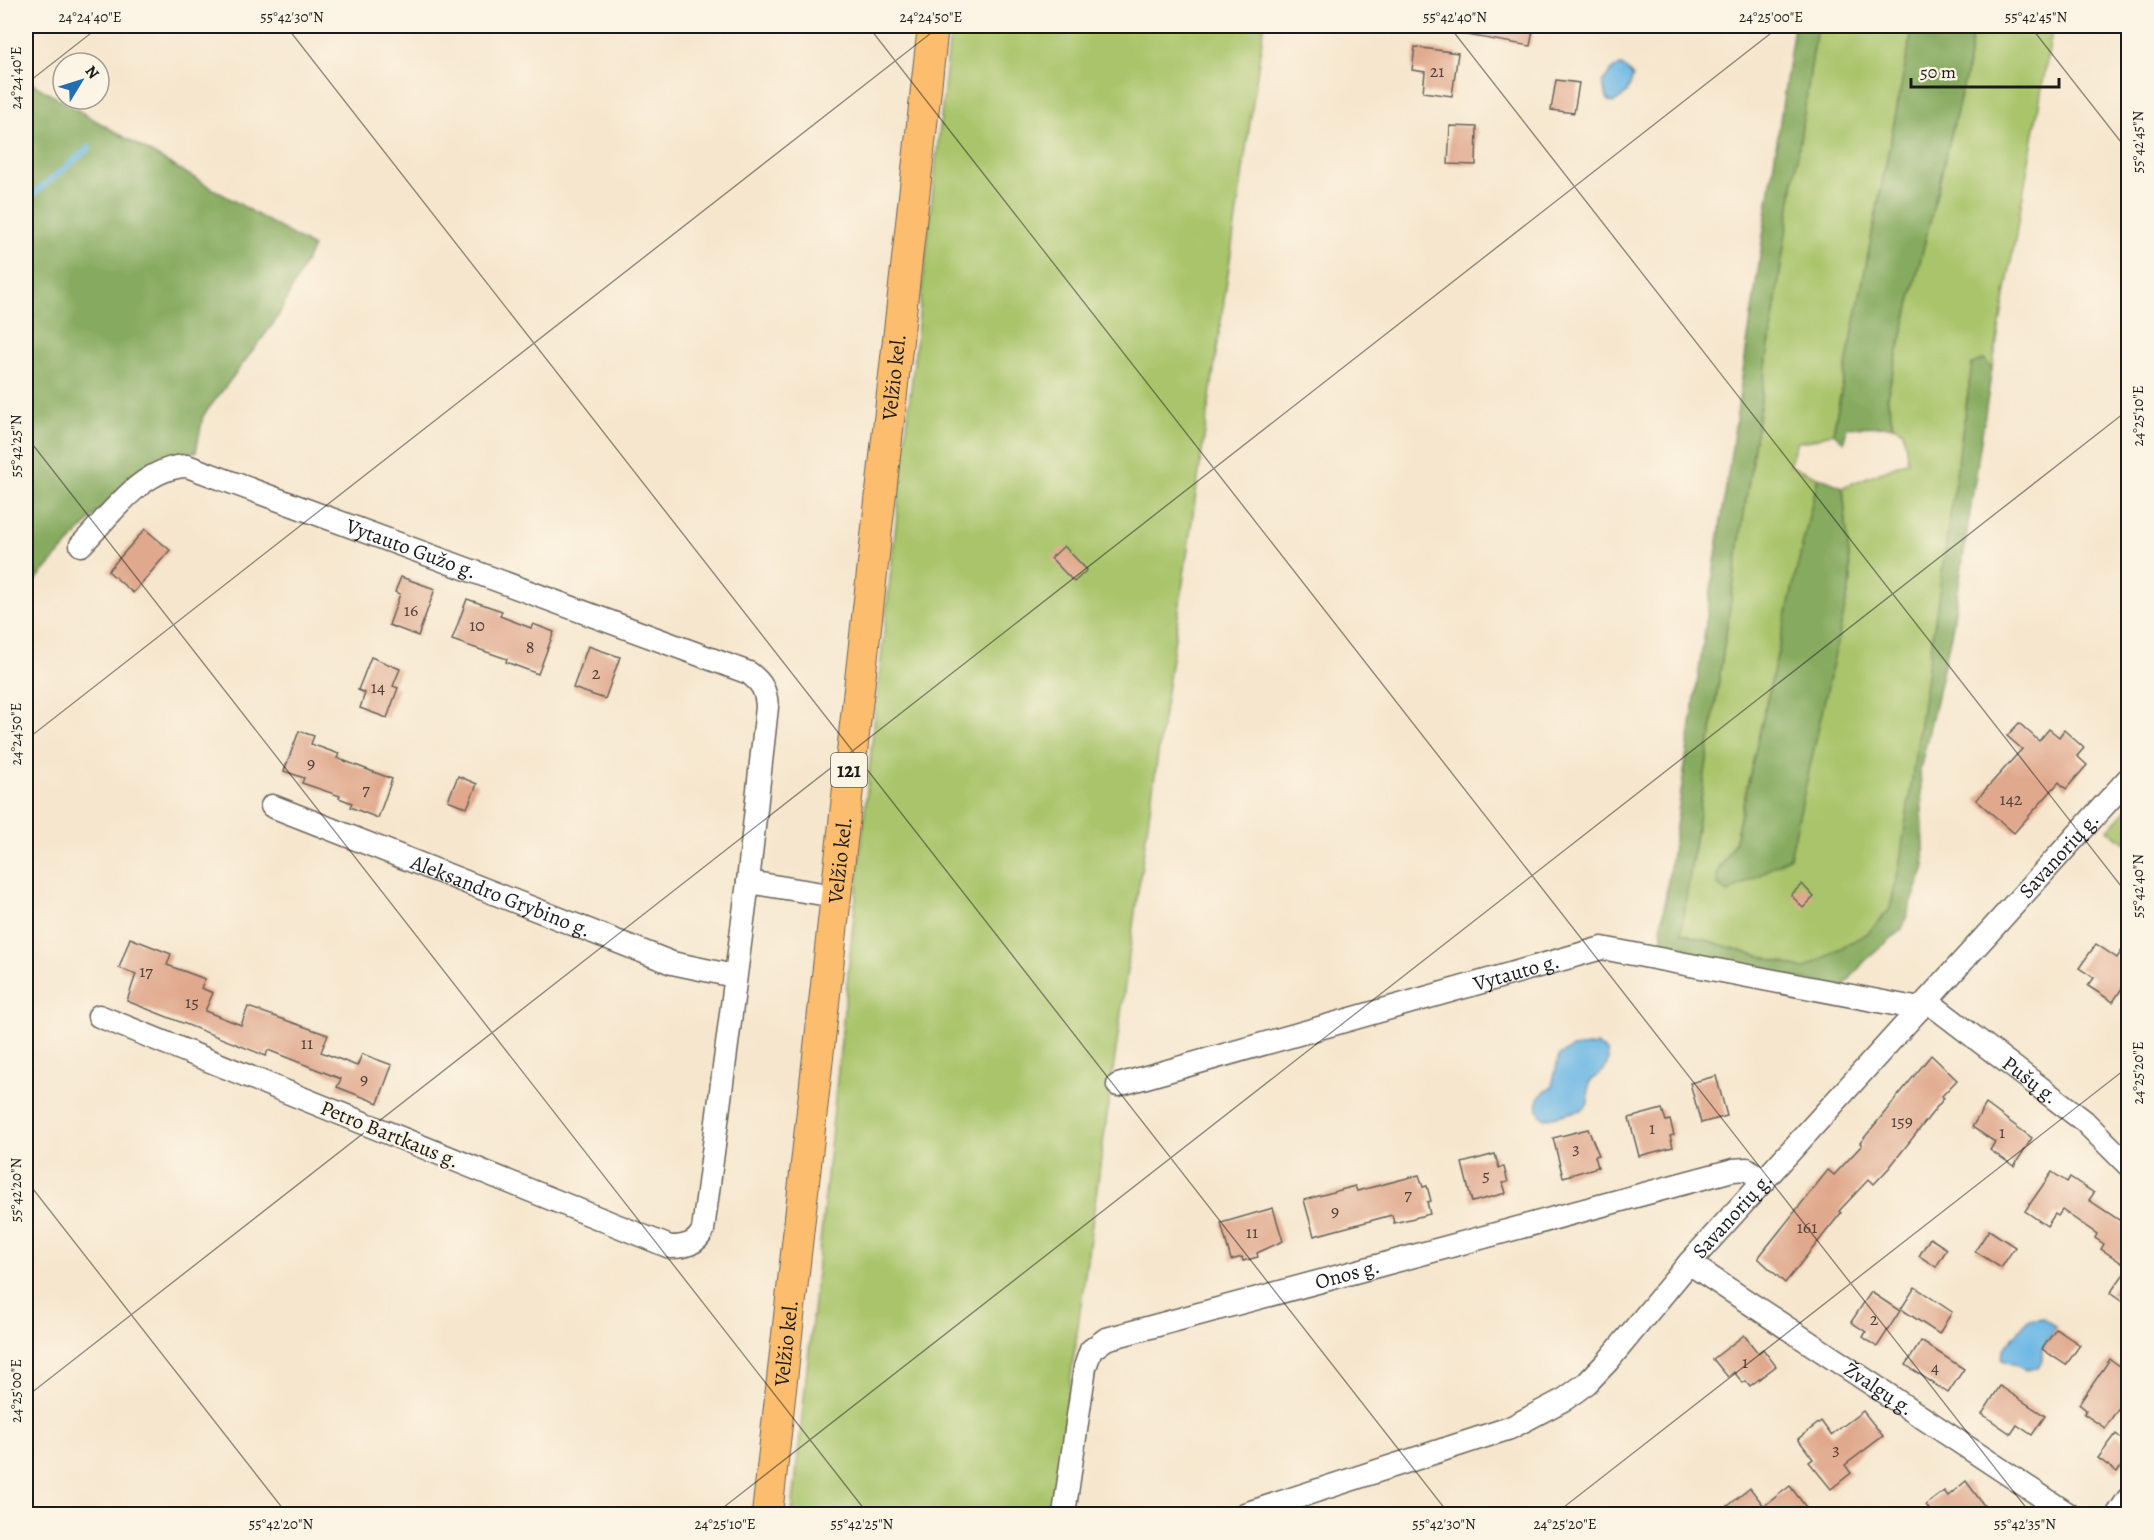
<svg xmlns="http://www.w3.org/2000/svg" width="2154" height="1540" font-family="Alegreya,serif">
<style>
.green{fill:#a9c46a;stroke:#627043;stroke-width:1.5}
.forest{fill:#86aa5e;stroke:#51633d;stroke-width:1.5}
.water{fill:#6cb7e5;stroke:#446a80;stroke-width:1.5}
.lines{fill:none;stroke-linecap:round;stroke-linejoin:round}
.stream{stroke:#6cb7e5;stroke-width:6}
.building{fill:#e0a88c}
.minor-casing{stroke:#68635a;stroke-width:25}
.major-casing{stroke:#68635a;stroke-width:32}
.minor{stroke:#fff;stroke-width:22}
.major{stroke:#fcbd6e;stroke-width:30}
.ticks{fill:none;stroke:#1c1c1c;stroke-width:1.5;stroke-opacity:0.45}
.labels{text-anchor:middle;stroke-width:4.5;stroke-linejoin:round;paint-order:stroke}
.number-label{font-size:18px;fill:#4d3f38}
.shield{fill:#fcf5e5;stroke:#5f5d58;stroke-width:1.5}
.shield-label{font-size:20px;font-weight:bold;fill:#1c1c1c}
.street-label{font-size:21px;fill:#1c1c1c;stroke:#fcf5e5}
.neatline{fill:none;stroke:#1c1c1c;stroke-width:2}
.ticks-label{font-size:15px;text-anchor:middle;fill:#1c1c1c}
</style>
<rect width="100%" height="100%" fill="#fcf5e5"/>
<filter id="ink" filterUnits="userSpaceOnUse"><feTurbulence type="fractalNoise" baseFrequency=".0167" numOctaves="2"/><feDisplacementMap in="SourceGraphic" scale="12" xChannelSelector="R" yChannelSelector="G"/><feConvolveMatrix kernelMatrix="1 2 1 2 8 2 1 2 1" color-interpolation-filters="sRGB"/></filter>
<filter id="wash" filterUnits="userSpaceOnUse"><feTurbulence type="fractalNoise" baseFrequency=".008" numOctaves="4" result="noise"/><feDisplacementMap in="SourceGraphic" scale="24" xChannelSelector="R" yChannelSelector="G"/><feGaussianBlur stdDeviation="1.35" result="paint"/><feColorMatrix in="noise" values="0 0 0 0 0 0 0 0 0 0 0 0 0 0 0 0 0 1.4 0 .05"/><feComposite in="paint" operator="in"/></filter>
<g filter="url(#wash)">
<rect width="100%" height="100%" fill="#f6e6cd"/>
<g class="green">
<path d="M 951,26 L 1264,26 L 1135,912 L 1052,1514 L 792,1514 L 873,732 Z"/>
<path d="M 1817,26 L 1913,26 L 1833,433 L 1812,440 L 1797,442 L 1789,465 L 1818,477 L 1734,844 L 1717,873 L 1718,885 L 1851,581 L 1843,487 L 1908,461 L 1903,431 L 1893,426 L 1887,396 L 1967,70 L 1973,26 L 2053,26 L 1992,369 L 1984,359 L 1899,868 L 1890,909 L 1868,933 L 1804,969 L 1681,933 Z"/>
<path d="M 2128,808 L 2128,844 L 2108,830 Z"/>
</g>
<g class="forest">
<path d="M 1794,26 L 1817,26 L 1681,933 L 1804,969 L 1868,933 L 1890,909 L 1899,868 L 1972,364 L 1984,359 L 1992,369 L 1952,630 L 1920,770 L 1925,867 L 1902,929 L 1865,961 L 1842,988 L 1664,952 L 1661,928 Z"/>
<path d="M 1913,26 L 1973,26 L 1967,70 L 1887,396 L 1893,426 L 1847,427 L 1844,442 L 1833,433 Z"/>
<path d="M 26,80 L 313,247 L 276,320 L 203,416 L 196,452 L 172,454 L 129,477 L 26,591 Z"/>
<path d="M 1818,477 L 1843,487 L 1851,581 L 1790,857 L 1728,893 L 1718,885 L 1717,873 L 1734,844 Z"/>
</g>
<g class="water">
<path d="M 1621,66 L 1627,69 L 1633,77 L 1627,93 L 1613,103 L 1608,101 L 1602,82 L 1614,68 Z"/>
<path d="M 1598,1045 L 1607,1051 C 1611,1071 1601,1071 1589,1083 L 1588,1104 L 1581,1110 L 1545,1119 C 1537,1114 1537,1106 1538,1098 L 1552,1086 L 1559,1055 L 1572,1048 Z"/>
<path d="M 2043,1318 L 2056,1327 L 2042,1349 L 2042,1360 L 2038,1367 L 2027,1370 L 2002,1360 L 2003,1349 L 2028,1320 Z"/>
</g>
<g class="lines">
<path class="stream" d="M 26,200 L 89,148"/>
</g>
<g id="blocks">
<g class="building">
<path d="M 1462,26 L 1534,26 L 1530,46 L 1461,34 Z"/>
<path d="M 1415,47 L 1458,53 L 1452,96 L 1423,92 L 1425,72 L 1412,70 Z"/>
<path d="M 1556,80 L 1579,83 L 1574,113 L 1551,110 Z"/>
<path d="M 1450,126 L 1477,127 L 1476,165 L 1448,164 Z"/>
<path d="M 145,529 L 170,550 L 133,593 L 108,571 Z"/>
<path d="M 1064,546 L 1087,570 L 1074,582 L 1051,558 Z"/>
<path d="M 401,577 L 435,589 L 418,636 L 389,625 L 400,594 L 395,592 Z"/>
<path d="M 467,599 L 502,611 L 500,616 L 531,628 L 533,624 L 554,632 L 538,674 L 506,662 L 507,659 L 452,640 Z"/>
<path d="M 588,646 L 620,657 L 605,699 L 573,688 Z"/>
<path d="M 371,657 L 400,669 L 393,686 L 398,688 L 387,718 L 360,708 L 365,693 L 358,690 Z"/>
<path d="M 2019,723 L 2039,741 L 2049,729 L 2059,737 L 2064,730 L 2084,748 L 2077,756 L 2087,765 L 2066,789 L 2059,782 L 2014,833 L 1976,800 L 2022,749 L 2007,736 Z"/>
<path d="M 299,731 L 314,736 L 311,744 L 339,754 L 337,758 L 392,779 L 378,818 L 350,807 L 352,803 L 339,798 L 340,796 L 302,783 L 304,778 L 284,771 Z"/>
<path d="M 458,776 L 477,784 L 467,808 L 448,800 Z"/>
<path d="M 1802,884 L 1814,897 L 1803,908 L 1791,895 Z"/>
<path d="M 130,938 L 171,954 L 167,965 L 205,979 L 201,988 L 213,993 L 205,1011 L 241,1025 L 248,1007 L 328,1035 L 321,1052 L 357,1066 L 362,1054 L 392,1065 L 378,1103 L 337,1087 L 341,1079 L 268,1050 L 266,1056 L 127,1001 L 136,974 L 119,968 Z"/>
<path d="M 2128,941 L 2128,979 L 2113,1002 L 2088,986 L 2094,978 L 2079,968 L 2096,944 L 2117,958 Z"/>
<path d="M 1931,1055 L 1957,1080 L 1942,1096 L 1944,1098 L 1889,1168 L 1874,1184 L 1869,1179 L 1839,1211 L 1841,1213 L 1785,1283 L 1758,1258 L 1828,1170 L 1834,1175 L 1862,1145 L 1860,1143 Z"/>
<path d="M 1716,1076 L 1727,1116 L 1701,1123 L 1690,1083 Z"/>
<path d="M 1986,1104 L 2032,1138 L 2014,1166 L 1990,1150 L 1995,1142 L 1972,1127 Z"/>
<path d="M 1662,1109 L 1666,1121 L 1670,1120 L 1674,1135 L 1670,1136 L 1673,1147 L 1639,1156 L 1629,1118 Z"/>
<path d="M 1588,1129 L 1599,1155 L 1595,1156 L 1598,1167 L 1563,1177 L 1553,1138 Z"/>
<path d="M 1495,1154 L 1499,1168 L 1504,1167 L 1508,1182 L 1503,1183 L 1506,1193 L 1472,1202 L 1462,1163 Z"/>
<path d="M 2052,1172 L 2067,1182 L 2070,1177 L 2094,1193 L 2089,1200 L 2128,1226 L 2128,1267 L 2101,1249 L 2104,1244 L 2095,1238 L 2097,1234 L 2062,1210 L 2058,1216 L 2055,1214 L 2047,1226 L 2025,1211 Z"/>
<path d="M 1419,1175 L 1423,1187 L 1427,1186 L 1431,1201 L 1427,1202 L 1430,1214 L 1394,1223 L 1392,1215 L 1314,1236 L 1304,1200 L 1355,1186 L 1357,1191 Z"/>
<path d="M 1273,1208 L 1283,1241 L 1257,1253 L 1258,1257 L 1243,1261 L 1242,1257 L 1231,1260 L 1221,1223 Z"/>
<path d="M 1989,1230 L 2015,1247 L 2001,1268 L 1975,1251 Z"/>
<path d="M 1930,1238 L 1947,1249 L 1936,1267 L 1919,1256 Z"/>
<path d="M 2128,1268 L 2128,1306 L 2110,1293 Z"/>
<path d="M 1915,1287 L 1952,1312 L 1939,1334 L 1901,1309 Z"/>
<path d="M 1871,1292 L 1900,1311 L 1877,1347 L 1863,1337 L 1866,1332 L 1851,1322 Z"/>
<path d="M 2056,1329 L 2080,1345 L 2066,1365 L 2042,1349 Z"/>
<path d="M 1744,1335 L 1758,1353 L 1763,1349 L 1776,1366 L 1750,1386 L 1746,1381 L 1743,1383 L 1734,1372 L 1728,1377 L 1713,1359 Z"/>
<path d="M 1921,1341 L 1964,1369 L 1948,1393 L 1906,1365 Z"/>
<path d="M 2110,1359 L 2128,1372 L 2128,1394 L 2105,1428 L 2084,1414 L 2086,1410 L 2079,1404 Z"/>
<path d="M 2000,1386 L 2045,1416 L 2032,1435 L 2017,1425 L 2011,1434 L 1982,1414 Z"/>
<path d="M 1863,1411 L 1883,1436 L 1845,1465 L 1851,1473 L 1831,1489 L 1809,1462 L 1813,1459 L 1798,1439 L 1821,1421 L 1831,1435 Z"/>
<path d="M 2116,1434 L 2128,1444 L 2128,1456 L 2117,1472 L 2098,1458 Z"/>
<path d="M 1966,1481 L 1991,1515 L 1933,1515 L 1926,1505 L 1944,1491 L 1948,1496 Z"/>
<path d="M 1790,1486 L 1812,1515 L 1717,1515 L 1750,1488 L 1764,1506 Z"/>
</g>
</g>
</g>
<g filter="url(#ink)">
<use href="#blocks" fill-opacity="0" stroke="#68635a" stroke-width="1.5"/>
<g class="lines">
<g class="minor-casing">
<g id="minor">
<path id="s1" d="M 81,545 C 110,516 142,467 187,466 L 749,673 C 762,683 766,690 767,707 L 748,882 L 703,1230 C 697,1244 685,1247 670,1247 L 99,1016"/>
<path id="s2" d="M 272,806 L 672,963 L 734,976"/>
<path d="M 748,882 L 835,896"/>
<path id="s3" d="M 1927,1001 L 2084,1121 L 2128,1165"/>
<path id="s4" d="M 1118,1085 L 1602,948 L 1920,1009"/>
<path id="s5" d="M 1689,1263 L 2068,1514"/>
<path id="s6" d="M 1064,1514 L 1085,1367 L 1091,1350 L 1106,1339 L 1733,1170 L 1747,1169 L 1764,1182"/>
<path id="s7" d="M 1245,1514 L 1510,1428 L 1565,1399 L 1587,1383 L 1608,1361 L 1689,1263 L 2128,779"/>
<path d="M 2118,1514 L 2128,1499"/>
</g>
</g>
<g class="major-casing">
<g id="major">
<path id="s8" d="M 767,1514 L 933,26"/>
</g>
</g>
<use href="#minor" class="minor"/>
<use href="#major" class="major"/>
</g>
</g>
<path class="ticks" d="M 286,26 L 1449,1514M 868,26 L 2031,1514M 1449,26 L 2128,895M 2030,26 L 2128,151M 26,84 L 100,26M 26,436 L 868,1514M 26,740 L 940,26M 26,1180 L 287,1514M 26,1397 L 1780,26M 715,1514 L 2128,410M 1555,1514 L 2128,1067"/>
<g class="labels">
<g class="number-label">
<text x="1437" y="77">21</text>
<text x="411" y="616">16</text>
<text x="477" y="631">10</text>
<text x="530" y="653">8</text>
<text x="596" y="679">2</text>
<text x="378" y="693">14</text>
<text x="311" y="769">9</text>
<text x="366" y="795">7</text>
<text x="2011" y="805">142</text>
<text x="146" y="977">17</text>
<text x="192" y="1008">15</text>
<text x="307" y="1049">11</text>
<text x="364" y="1085">9</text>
<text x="1902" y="1127">159</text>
<text x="1652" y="1134">1</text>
<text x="2002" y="1138">1</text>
<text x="1576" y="1154">3</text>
<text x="1486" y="1181">5</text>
<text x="1408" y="1200">7</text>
<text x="1335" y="1217">9</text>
<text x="1807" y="1233">161</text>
<text x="1252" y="1238">11</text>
<text x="1874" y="1325">2</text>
<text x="1745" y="1368">1</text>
<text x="1935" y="1373">4</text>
<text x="1836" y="1455">3</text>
</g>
<rect class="shield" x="831" y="753" width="36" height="34" rx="4.5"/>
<g class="shield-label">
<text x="849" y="777">121</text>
</g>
<g class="street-label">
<text dy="7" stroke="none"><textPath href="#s8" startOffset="1144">Velžio kel.</textPath></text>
<text dy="7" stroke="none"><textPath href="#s1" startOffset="375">Vytauto Gužo g.</textPath></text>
<text dy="7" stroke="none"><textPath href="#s7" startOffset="1076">Savanorių g.</textPath></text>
<text dy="7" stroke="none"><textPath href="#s8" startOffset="658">Velžio kel.</textPath></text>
<text dy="7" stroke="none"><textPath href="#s2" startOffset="246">Aleksandro Grybino g.</textPath></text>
<text dy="7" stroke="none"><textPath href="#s4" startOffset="414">Vytauto g.</textPath></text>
<text dy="7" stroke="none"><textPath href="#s3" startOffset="130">Pušų g.</textPath></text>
<text transform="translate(390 1134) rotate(22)" y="7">Petro Bartkaus g.</text>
<text dy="7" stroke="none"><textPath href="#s7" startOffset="590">Savanorių g.</textPath></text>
<text dy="7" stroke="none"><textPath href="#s6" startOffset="435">Onos g.</textPath></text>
<text dy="7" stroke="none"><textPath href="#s8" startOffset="172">Velžio kel.</textPath></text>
<text dy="7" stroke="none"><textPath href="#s5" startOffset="228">Žvalgų g.</textPath></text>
</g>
</g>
<rect width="2154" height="1540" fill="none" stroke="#fcf5e5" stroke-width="66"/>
<g transform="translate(81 81) rotate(52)"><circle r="28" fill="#fcf5e5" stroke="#a29e95" stroke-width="1.5"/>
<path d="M0-4.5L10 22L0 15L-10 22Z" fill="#1f6fb2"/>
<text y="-9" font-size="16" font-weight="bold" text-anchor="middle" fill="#1c1c1c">N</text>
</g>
<path d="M1911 78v9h148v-9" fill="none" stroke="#1c1c1c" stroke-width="3"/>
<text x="1920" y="78" font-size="18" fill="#1c1c1c" stroke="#fcf5e5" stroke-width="4.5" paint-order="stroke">50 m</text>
<rect x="33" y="33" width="2088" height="1474" class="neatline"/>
<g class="ticks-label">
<text x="90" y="22">24°24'40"E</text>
<text x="292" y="22">55°42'30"N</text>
<text x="931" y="22">24°24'50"E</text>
<text x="1455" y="22">55°42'40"N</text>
<text x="1771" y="22">24°25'00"E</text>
<text x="2036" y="22">55°42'45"N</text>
<text transform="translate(16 78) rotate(-90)" y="5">24°24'40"E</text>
<text transform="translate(2138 142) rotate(-90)" y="5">55°42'45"N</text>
<text transform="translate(2138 416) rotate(-90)" y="5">24°25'10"E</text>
<text transform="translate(16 446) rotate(-90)" y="5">55°42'25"N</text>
<text transform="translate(16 734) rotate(-90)" y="5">24°24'50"E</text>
<text transform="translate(2138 886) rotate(-90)" y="5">55°42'40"N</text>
<text transform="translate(2138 1073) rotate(-90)" y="5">24°25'20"E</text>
<text transform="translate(16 1190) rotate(-90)" y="5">55°42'20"N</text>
<text transform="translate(16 1391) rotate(-90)" y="5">24°25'00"E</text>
<text x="281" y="1529">55°42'20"N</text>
<text x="725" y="1529">24°25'10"E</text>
<text x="862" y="1529">55°42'25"N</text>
<text x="1444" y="1529">55°42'30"N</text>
<text x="1565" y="1529">24°25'20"E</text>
<text x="2025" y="1529">55°42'35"N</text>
</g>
</svg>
